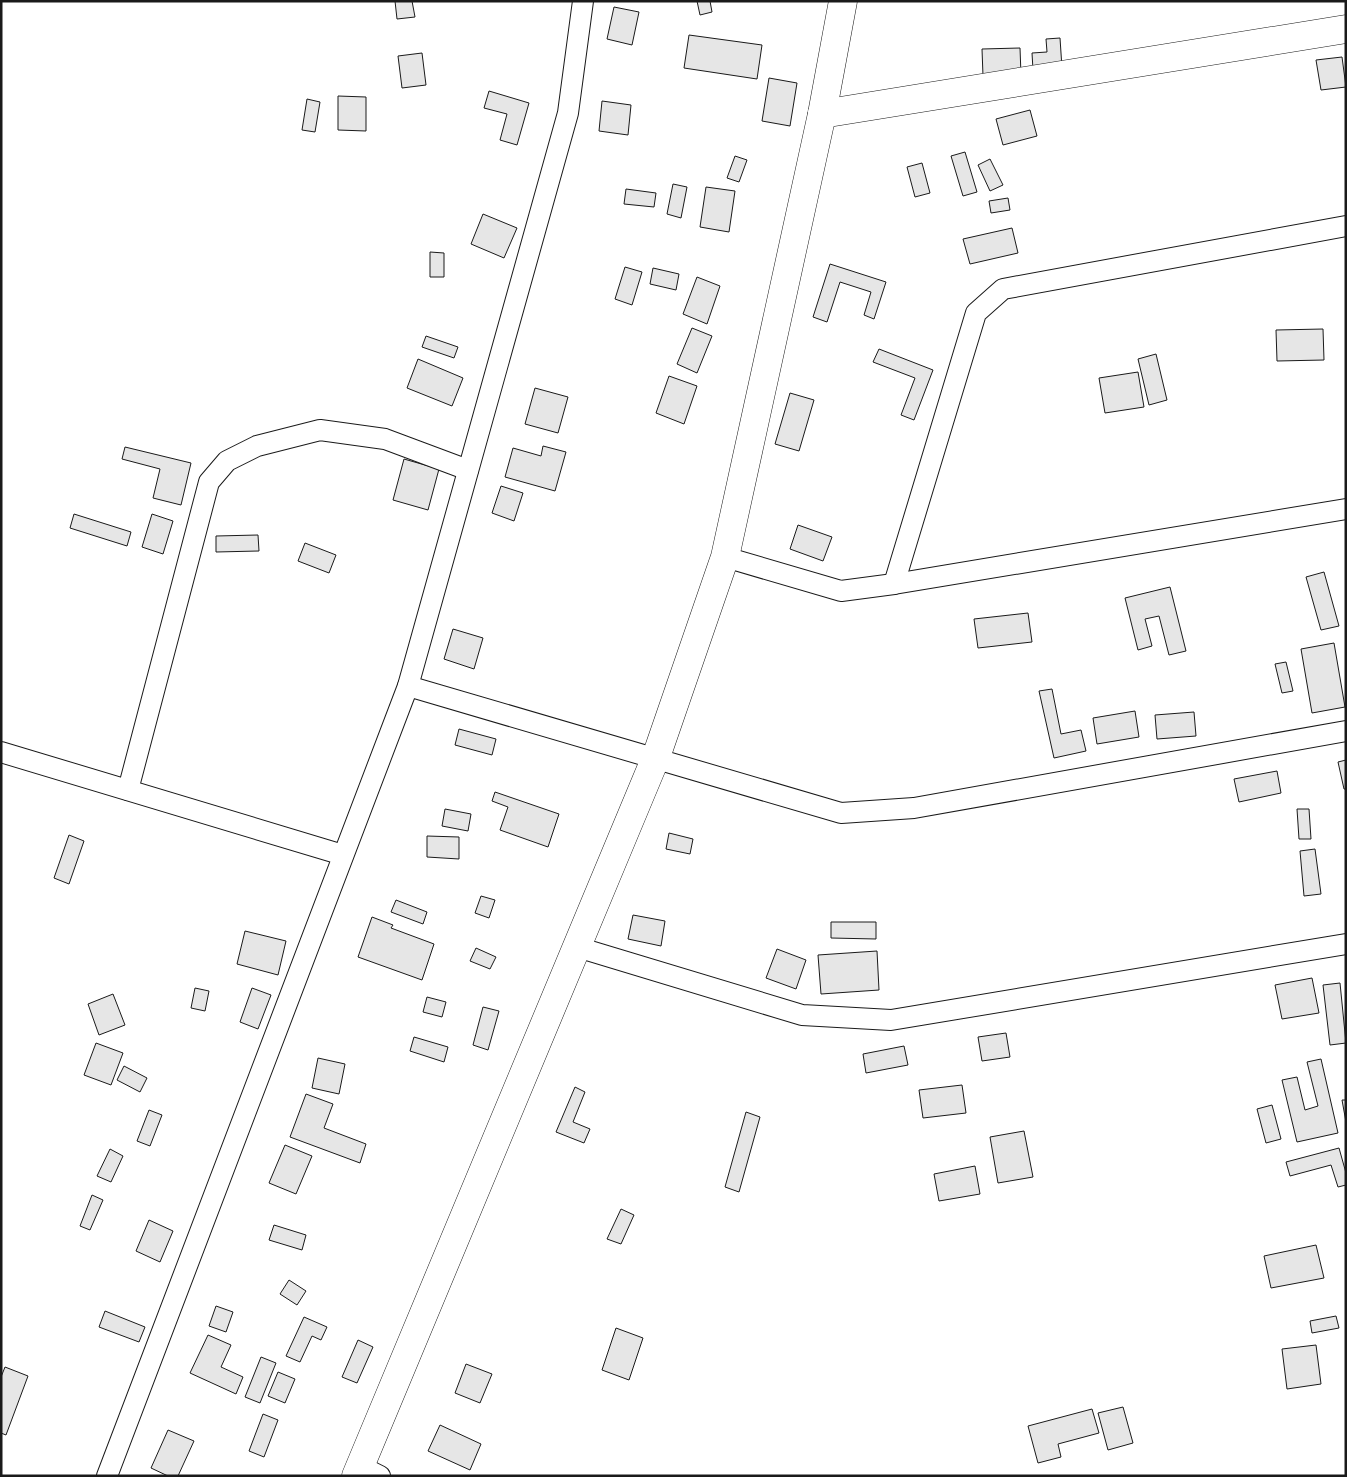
<svg xmlns="http://www.w3.org/2000/svg" width="1347" height="1477" font-family="'IBM Plex Serif',serif">
<style>
.building{fill:#e6e6e6;stroke:#1a1a1a}
.lines{fill:none;stroke-linecap:round;stroke-linejoin:round}
.street-casing{stroke:#1a1a1a;stroke-width:22}
.secondary-casing{stroke:#1a1a1a;stroke-width:29}
.street{stroke:#fff;stroke-width:20}
.secondary{stroke:#fff;stroke-width:28}
</style>
<rect width="100%" height="100%" fill="#fff"/>
<g class="building">
<path d="M 395,1 L 412,1 L 415,17 L 397,19 Z"/>
<path d="M 697,1 L 710,1 L 712,12 L 700,15 Z"/>
<path d="M 614,7 L 639,12 L 632,45 L 607,39 Z"/>
<path d="M 689,35 L 762,45 L 757,79 L 684,68 Z"/>
<path d="M 1060,38 L 1062,68 L 1033,70 L 1032,53 L 1047,52 L 1046,39 Z"/>
<path d="M 1020,48 L 1021,75 L 983,76 L 982,49 Z"/>
<path d="M 422,53 L 426,85 L 402,88 L 398,56 Z"/>
<path d="M 1342,57 L 1346,87 L 1321,90 L 1316,60 Z"/>
<path d="M 769,78 L 797,83 L 790,126 L 762,121 Z"/>
<path d="M 489,91 L 529,103 L 517,145 L 500,140 L 507,114 L 484,108 Z"/>
<path d="M 338,96 L 366,97 L 366,131 L 338,130 Z"/>
<path d="M 307,99 L 320,102 L 315,132 L 302,130 Z"/>
<path d="M 602,101 L 631,105 L 628,135 L 599,131 Z"/>
<path d="M 1030,110 L 1037,136 L 1003,145 L 996,119 Z"/>
<path d="M 965,152 L 977,192 L 963,196 L 951,156 Z"/>
<path d="M 735,156 L 747,160 L 739,182 L 727,178 Z"/>
<path d="M 990,159 L 1003,185 L 990,191 L 978,165 Z"/>
<path d="M 922,163 L 930,193 L 915,197 L 907,167 Z"/>
<path d="M 673,184 L 687,187 L 681,218 L 667,214 Z"/>
<path d="M 706,187 L 735,191 L 729,232 L 700,227 Z"/>
<path d="M 626,189 L 656,193 L 654,207 L 624,204 Z"/>
<path d="M 1008,198 L 1010,210 L 991,213 L 989,201 Z"/>
<path d="M 483,214 L 517,228 L 504,258 L 471,244 Z"/>
<path d="M 1012,228 L 1018,253 L 970,264 L 963,239 Z"/>
<path d="M 430,252 L 444,253 L 444,277 L 430,277 Z"/>
<path d="M 830,264 L 886,282 L 874,319 L 864,315 L 871,292 L 840,282 L 827,322 L 813,317 Z"/>
<path d="M 625,267 L 642,272 L 632,305 L 615,299 Z"/>
<path d="M 653,268 L 679,274 L 676,290 L 650,284 Z"/>
<path d="M 697,277 L 720,286 L 707,324 L 683,314 Z"/>
<path d="M 692,328 L 712,336 L 697,373 L 677,364 Z"/>
<path d="M 1323,329 L 1324,360 L 1277,361 L 1276,330 Z"/>
<path d="M 426,336 L 458,347 L 454,358 L 422,347 Z"/>
<path d="M 879,349 L 933,370 L 914,420 L 901,415 L 915,378 L 873,362 Z"/>
<path d="M 1156,354 L 1167,400 L 1149,405 L 1138,359 Z"/>
<path d="M 418,359 L 463,378 L 452,406 L 407,388 Z"/>
<path d="M 1138,372 L 1144,407 L 1105,413 L 1099,378 Z"/>
<path d="M 669,376 L 697,386 L 684,424 L 656,413 Z"/>
<path d="M 535,388 L 568,397 L 558,433 L 525,424 Z"/>
<path d="M 790,393 L 814,400 L 799,451 L 775,444 Z"/>
<path d="M 543,446 L 566,452 L 555,491 L 505,477 L 513,448 L 541,456 Z"/>
<path d="M 125,447 L 191,463 L 181,505 L 153,498 L 160,469 L 122,459 Z"/>
<path d="M 404,459 L 439,469 L 428,510 L 393,500 Z"/>
<path d="M 501,486 L 523,493 L 514,521 L 492,513 Z"/>
<path d="M 74,514 L 131,532 L 127,546 L 70,528 Z"/>
<path d="M 152,514 L 173,521 L 163,554 L 142,547 Z"/>
<path d="M 798,525 L 832,537 L 823,561 L 790,549 Z"/>
<path d="M 258,535 L 259,551 L 216,552 L 216,536 Z"/>
<path d="M 305,543 L 336,555 L 329,573 L 298,561 Z"/>
<path d="M 1324,572 L 1339,626 L 1321,630 L 1306,577 Z"/>
<path d="M 1170,587 L 1186,651 L 1169,655 L 1159,616 L 1145,619 L 1152,646 L 1138,650 L 1125,598 Z"/>
<path d="M 1028,613 L 1032,642 L 978,648 L 974,619 Z"/>
<path d="M 453,629 L 483,638 L 474,669 L 444,659 Z"/>
<path d="M 1334,643 L 1345,707 L 1312,713 L 1301,649 Z"/>
<path d="M 1286,662 L 1293,691 L 1282,693 L 1275,664 Z"/>
<path d="M 1052,689 L 1061,734 L 1081,730 L 1086,751 L 1054,758 L 1039,691 Z"/>
<path d="M 1135,711 L 1139,737 L 1097,744 L 1093,718 Z"/>
<path d="M 1194,712 L 1196,736 L 1157,739 L 1155,715 Z"/>
<path d="M 459,729 L 496,739 L 492,755 L 455,745 Z"/>
<path d="M 1346,760 L 1346,789 L 1344,789 L 1338,762 Z"/>
<path d="M 1277,771 L 1281,793 L 1239,802 L 1234,779 Z"/>
<path d="M 495,792 L 559,814 L 548,847 L 500,830 L 508,807 L 492,801 Z"/>
<path d="M 445,809 L 471,814 L 468,831 L 442,826 Z"/>
<path d="M 1297,809 L 1309,809 L 1311,839 L 1299,839 Z"/>
<path d="M 669,833 L 693,839 L 690,854 L 666,849 Z"/>
<path d="M 69,835 L 84,841 L 69,884 L 54,878 Z"/>
<path d="M 427,836 L 459,837 L 459,859 L 427,857 Z"/>
<path d="M 1315,849 L 1321,894 L 1304,896 L 1300,851 Z"/>
<path d="M 481,896 L 495,900 L 489,918 L 475,913 Z"/>
<path d="M 396,900 L 427,912 L 423,924 L 391,912 Z"/>
<path d="M 633,915 L 665,921 L 661,946 L 628,939 Z"/>
<path d="M 372,917 L 393,925 L 391,928 L 434,944 L 422,980 L 358,957 Z"/>
<path d="M 831,922 L 876,922 L 876,939 L 831,938 Z"/>
<path d="M 245,931 L 286,941 L 278,975 L 237,964 Z"/>
<path d="M 476,948 L 496,957 L 490,969 L 470,961 Z"/>
<path d="M 777,949 L 806,960 L 796,989 L 766,978 Z"/>
<path d="M 877,951 L 879,990 L 821,994 L 818,955 Z"/>
<path d="M 1312,978 L 1319,1013 L 1282,1019 L 1275,985 Z"/>
<path d="M 1340,983 L 1346,1043 L 1330,1045 L 1323,985 Z"/>
<path d="M 195,988 L 209,991 L 205,1011 L 191,1008 Z"/>
<path d="M 252,988 L 271,995 L 258,1029 L 240,1022 Z"/>
<path d="M 113,994 L 125,1025 L 99,1035 L 88,1004 Z"/>
<path d="M 427,997 L 446,1002 L 442,1017 L 423,1012 Z"/>
<path d="M 483,1007 L 499,1011 L 488,1050 L 473,1045 Z"/>
<path d="M 1006,1033 L 1010,1057 L 982,1061 L 978,1037 Z"/>
<path d="M 414,1037 L 448,1047 L 444,1062 L 410,1051 Z"/>
<path d="M 96,1043 L 123,1053 L 111,1085 L 84,1075 Z"/>
<path d="M 904,1046 L 908,1065 L 866,1073 L 863,1054 Z"/>
<path d="M 318,1058 L 345,1064 L 339,1094 L 312,1088 Z"/>
<path d="M 1321,1059 L 1338,1133 L 1297,1142 L 1282,1080 L 1297,1077 L 1305,1110 L 1318,1106 L 1307,1062 Z"/>
<path d="M 124,1066 L 147,1078 L 140,1092 L 117,1080 Z"/>
<path d="M 962,1085 L 966,1113 L 923,1118 L 919,1090 Z"/>
<path d="M 575,1087 L 585,1092 L 573,1122 L 590,1129 L 584,1143 L 556,1132 Z"/>
<path d="M 306,1094 L 333,1104 L 324,1128 L 366,1144 L 360,1163 L 290,1137 Z"/>
<path d="M 1342,1100 L 1346,1100 L 1346,1122 Z"/>
<path d="M 1272,1105 L 1281,1139 L 1266,1143 L 1257,1109 Z"/>
<path d="M 149,1110 L 162,1115 L 150,1146 L 137,1141 Z"/>
<path d="M 746,1112 L 760,1117 L 739,1192 L 725,1187 Z"/>
<path d="M 1024,1131 L 1033,1177 L 998,1183 L 990,1137 Z"/>
<path d="M 285,1145 L 312,1156 L 296,1194 L 269,1183 Z"/>
<path d="M 1339,1148 L 1346,1173 L 1346,1185 L 1338,1187 L 1331,1165 L 1290,1176 L 1286,1162 Z"/>
<path d="M 110,1149 L 123,1156 L 111,1182 L 97,1176 Z"/>
<path d="M 975,1166 L 980,1194 L 939,1201 L 934,1174 Z"/>
<path d="M 92,1195 L 103,1200 L 90,1230 L 80,1226 Z"/>
<path d="M 621,1209 L 634,1215 L 621,1244 L 607,1239 Z"/>
<path d="M 149,1220 L 173,1231 L 160,1262 L 136,1251 Z"/>
<path d="M 274,1225 L 306,1235 L 302,1250 L 269,1240 Z"/>
<path d="M 1316,1245 L 1324,1278 L 1271,1288 L 1264,1256 Z"/>
<path d="M 289,1280 L 306,1291 L 297,1305 L 280,1294 Z"/>
<path d="M 216,1306 L 233,1312 L 226,1332 L 209,1326 Z"/>
<path d="M 105,1311 L 145,1327 L 139,1342 L 99,1327 Z"/>
<path d="M 1336,1316 L 1339,1328 L 1312,1333 L 1310,1321 Z"/>
<path d="M 304,1317 L 327,1327 L 321,1340 L 312,1336 L 300,1362 L 286,1356 Z"/>
<path d="M 616,1328 L 643,1338 L 629,1380 L 602,1370 Z"/>
<path d="M 208,1335 L 231,1345 L 221,1367 L 243,1377 L 236,1394 L 190,1373 Z"/>
<path d="M 358,1340 L 373,1347 L 357,1383 L 342,1377 Z"/>
<path d="M 1316,1345 L 1321,1384 L 1287,1389 L 1282,1349 Z"/>
<path d="M 261,1357 L 276,1363 L 260,1403 L 245,1397 Z"/>
<path d="M 466,1364 L 492,1374 L 480,1403 L 455,1393 Z"/>
<path d="M 5,1367 L 28,1376 L 6,1435 L 1,1433 L 1,1377 Z"/>
<path d="M 278,1372 L 295,1379 L 285,1403 L 268,1396 Z"/>
<path d="M 1123,1407 L 1133,1443 L 1108,1450 L 1098,1413 Z"/>
<path d="M 1092,1409 L 1099,1433 L 1058,1444 L 1061,1457 L 1038,1463 L 1028,1426 Z"/>
<path d="M 263,1414 L 278,1420 L 264,1457 L 249,1451 Z"/>
<path d="M 440,1425 L 481,1444 L 470,1470 L 428,1451 Z"/>
<path d="M 168,1430 L 194,1441 L 178,1476 L 168,1476 L 151,1468 Z"/>
</g>
<g class="lines">
<g class="street-casing">
<g id="street">
<path d="M 725,557 L 841,591 L 894,584 L 1346,509"/>
<path d="M 894,584 L 976,313 L 1003,289 L 1346,226"/>
<path d="M 408,686 L 841,813 L 914,808 L 1346,731"/>
<path d="M 1,752 L 343,855"/>
<path d="M 128,790 L 209,482 L 227,461 L 257,446 L 320,430 L 385,439 L 468,470"/>
<path d="M 577,947 L 802,1015 L 891,1020 L 1346,944"/>
<path d="M 360,1466 L 380,1476"/>
<path d="M 107,1476 L 408,686 L 568,113 L 583,1"/>
</g>
</g>
<g class="secondary-casing">
<g id="secondary">
<path d="M 822,114 L 1346,29"/>
<path d="M 356,1476 L 656,757 L 725,557 L 822,114 L 843,1"/>
</g>
</g>
<use href="#street" class="street"/>
<use href="#secondary" class="secondary"/>
</g>
<rect width="1347" height="1477" fill="none" stroke="#1a1a1a" stroke-width="5"/>
</svg>
